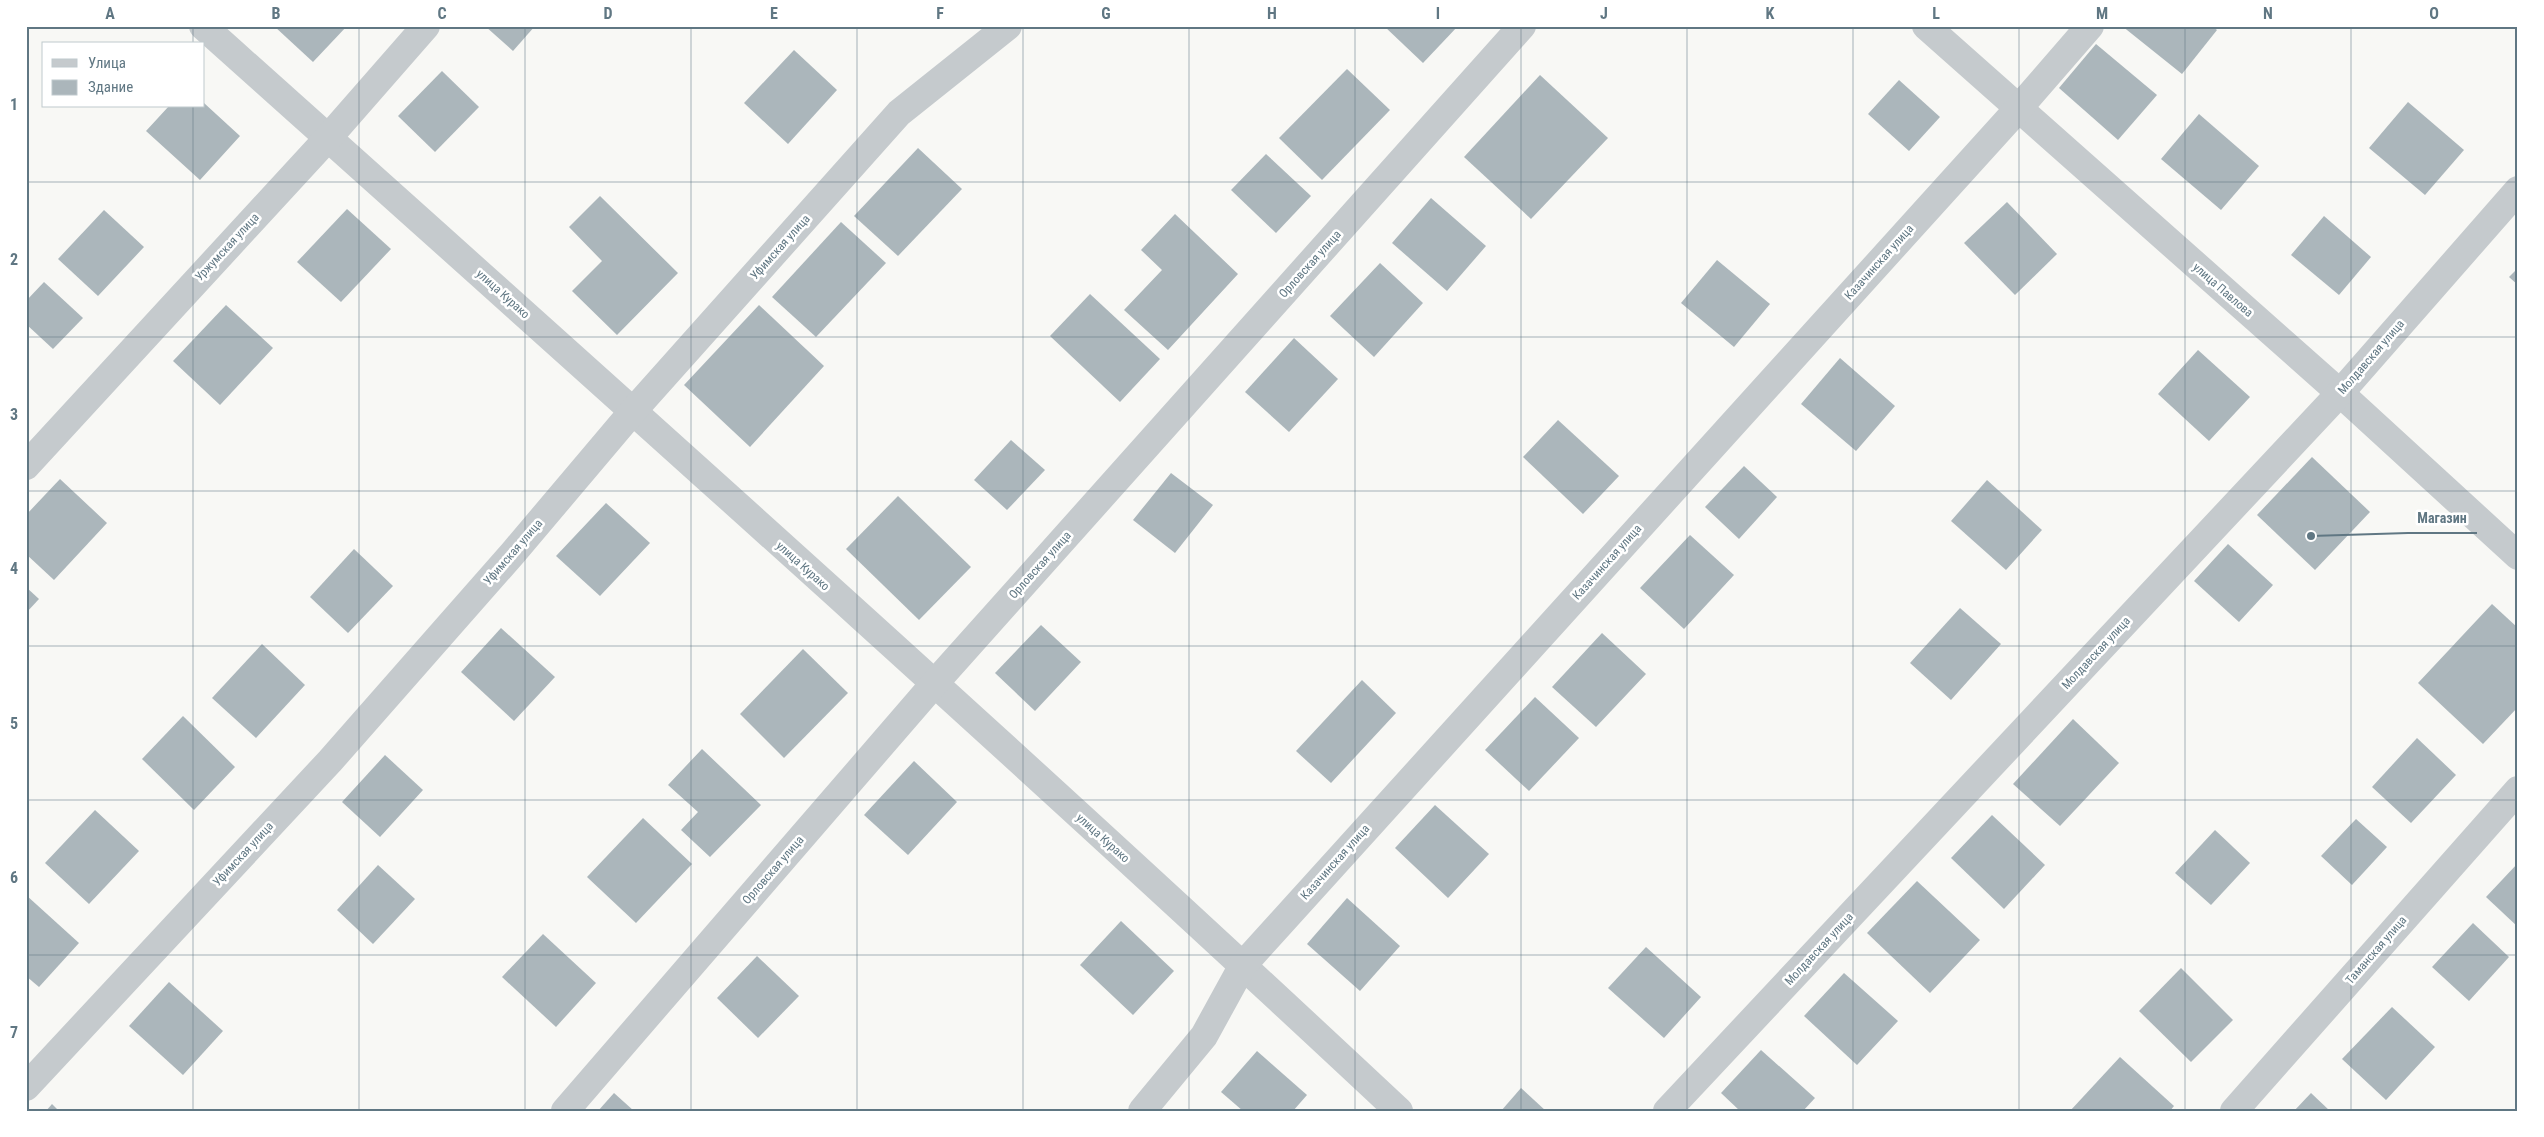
<svg xmlns="http://www.w3.org/2000/svg" width="2544" height="1137" font-family="'Roboto Condensed',sans-serif">
<style>
.building{fill:#abb6bb}
.lines{fill:none;stroke-linecap:round;stroke-linejoin:round}
.street{stroke:#c5cacd;stroke-width:28}
.grid{fill:none;stroke:#607783;stroke-width:1;stroke-opacity:0.55}
.labels{text-anchor:middle;stroke-width:5;stroke-linejoin:round;paint-order:stroke}
.street-label{font-size:12px;fill:#607783;stroke:#fff}
.leader{fill:none;stroke:#607783;stroke-width:2}
.callout-dot{fill:#607783;stroke:#fff;stroke-width:2}
.callout-label{font-size:14px;text-anchor:middle;font-weight:bold;fill:#607783;stroke:#fff;stroke-width:5;stroke-linejoin:round;paint-order:stroke}
.neatline{fill:none;stroke:#607783;stroke-width:2}
.grid-label{font-size:16px;text-anchor:middle;font-weight:bold;fill:#607783}
</style>
<rect width="100%" height="100%" fill="#f8f8f5"/>
<g class="building">
<path d="M 274,26 L 347,26 L 313,62 Z"/>
<path d="M 485,26 L 535,26 L 513,51 Z"/>
<path d="M 1384,26 L 1458,26 L 1423,63 Z"/>
<path d="M 2122,26 L 2212,26 L 2217,30 L 2182,74 Z"/>
<path d="M 2096,44 L 2157,95 L 2118,140 L 2059,88 Z"/>
<path d="M 794,50 L 837,90 L 788,144 L 744,103 Z"/>
<path d="M 1347,69 L 1390,110 L 1322,180 L 1279,138 Z"/>
<path d="M 442,71 L 479,107 L 435,152 L 398,116 Z"/>
<path d="M 1540,75 L 1608,138 L 1531,219 L 1464,157 Z"/>
<path d="M 1899,80 L 1940,117 L 1909,151 L 1868,114 Z"/>
<path d="M 2408,102 L 2464,150 L 2425,195 L 2369,148 Z"/>
<path d="M 204,103 L 240,136 L 200,180 L 146,131 L 169,106 L 204,106 Z"/>
<path d="M 2199,114 L 2259,166 L 2221,210 L 2161,159 Z"/>
<path d="M 918,148 L 962,189 L 898,256 L 854,216 Z"/>
<path d="M 1266,154 L 1311,196 L 1276,233 L 1231,190 Z"/>
<path d="M 600,196 L 678,273 L 617,335 L 572,291 L 602,261 L 569,227 Z"/>
<path d="M 1431,198 L 1486,246 L 1447,291 L 1392,243 Z"/>
<path d="M 2007,202 L 2057,254 L 2015,295 L 1964,243 Z"/>
<path d="M 347,209 L 391,249 L 341,302 L 297,262 Z"/>
<path d="M 104,210 L 144,247 L 98,296 L 58,259 Z"/>
<path d="M 1175,214 L 1238,274 L 1168,350 L 1124,310 L 1162,270 L 1141,250 Z"/>
<path d="M 2324,216 L 2371,257 L 2339,295 L 2291,255 Z"/>
<path d="M 841,222 L 886,263 L 816,337 L 772,297 Z"/>
<path d="M 1717,260 L 1770,304 L 1734,347 L 1681,303 Z"/>
<path d="M 1380,263 L 1423,303 L 1374,357 L 1330,316 Z"/>
<path d="M 2518,268 L 2518,285 L 2509,277 Z"/>
<path d="M 44,282 L 83,318 L 53,349 L 26,324 L 26,301 Z"/>
<path d="M 1090,294 L 1160,359 L 1120,402 L 1050,336 Z"/>
<path d="M 226,305 L 273,348 L 220,405 L 173,361 Z"/>
<path d="M 759,305 L 824,366 L 750,447 L 684,385 Z"/>
<path d="M 1294,338 L 1338,379 L 1289,432 L 1245,392 Z"/>
<path d="M 2198,350 L 2250,397 L 2209,441 L 2158,394 Z"/>
<path d="M 1840,358 L 1895,406 L 1856,451 L 1801,404 Z"/>
<path d="M 1558,420 L 1619,476 L 1583,514 L 1523,457 Z"/>
<path d="M 1011,440 L 1045,470 L 1007,510 L 974,480 Z"/>
<path d="M 2312,457 L 2370,512 L 2315,570 L 2257,515 Z"/>
<path d="M 1744,466 L 1777,497 L 1739,539 L 1705,507 Z"/>
<path d="M 1171,473 L 1213,505 L 1175,553 L 1133,520 Z"/>
<path d="M 60,479 L 107,523 L 54,580 L 26,554 L 26,515 Z"/>
<path d="M 1987,480 L 2042,530 L 2006,570 L 1951,521 Z"/>
<path d="M 898,496 L 971,567 L 919,620 L 846,549 Z"/>
<path d="M 606,503 L 650,543 L 600,596 L 556,556 Z"/>
<path d="M 1690,535 L 1734,575 L 1684,629 L 1640,588 Z"/>
<path d="M 2228,544 L 2273,585 L 2239,622 L 2194,581 Z"/>
<path d="M 354,549 L 393,586 L 348,633 L 310,597 Z"/>
<path d="M 26,587 L 39,599 L 26,613 Z"/>
<path d="M 2492,604 L 2518,628 L 2518,707 L 2483,744 L 2418,683 Z"/>
<path d="M 1960,608 L 2001,644 L 1951,700 L 1910,663 Z"/>
<path d="M 1041,625 L 1081,662 L 1035,711 L 995,673 Z"/>
<path d="M 501,628 L 555,677 L 514,721 L 461,672 Z"/>
<path d="M 1602,633 L 1646,674 L 1596,727 L 1552,687 Z"/>
<path d="M 262,644 L 305,685 L 256,738 L 212,698 Z"/>
<path d="M 803,649 L 848,693 L 784,758 L 740,714 Z"/>
<path d="M 1362,680 L 1396,713 L 1331,783 L 1296,751 Z"/>
<path d="M 1535,697 L 1579,738 L 1529,791 L 1485,750 Z"/>
<path d="M 183,716 L 235,767 L 194,810 L 142,759 Z"/>
<path d="M 2073,719 L 2119,763 L 2060,826 L 2013,784 Z"/>
<path d="M 2417,738 L 2456,775 L 2411,823 L 2372,787 Z"/>
<path d="M 702,749 L 761,805 L 710,857 L 681,830 L 698,812 L 668,785 Z"/>
<path d="M 385,755 L 423,790 L 380,837 L 342,802 Z"/>
<path d="M 914,761 L 957,802 L 908,855 L 864,815 Z"/>
<path d="M 1435,805 L 1489,854 L 1448,898 L 1395,848 Z"/>
<path d="M 95,810 L 139,851 L 89,904 L 45,863 Z"/>
<path d="M 1992,815 L 2045,865 L 2004,909 L 1951,858 Z"/>
<path d="M 643,818 L 692,864 L 636,923 L 587,877 Z"/>
<path d="M 2356,819 L 2387,847 L 2352,885 L 2321,856 Z"/>
<path d="M 2215,830 L 2250,863 L 2211,905 L 2175,873 Z"/>
<path d="M 2518,863 L 2518,927 L 2486,897 Z"/>
<path d="M 378,865 L 415,899 L 373,944 L 337,910 Z"/>
<path d="M 1917,881 L 1980,940 L 1930,993 L 1867,933 Z"/>
<path d="M 26,895 L 79,943 L 39,987 L 26,976 Z"/>
<path d="M 1347,898 L 1400,946 L 1360,991 L 1307,944 Z"/>
<path d="M 1121,921 L 1174,971 L 1133,1015 L 1080,965 Z"/>
<path d="M 2473,923 L 2509,957 L 2469,1001 L 2432,967 Z"/>
<path d="M 543,934 L 596,983 L 556,1027 L 502,977 Z"/>
<path d="M 1646,947 L 1701,997 L 1664,1038 L 1608,988 Z"/>
<path d="M 757,956 L 799,996 L 758,1038 L 717,998 Z"/>
<path d="M 2181,968 L 2233,1020 L 2191,1062 L 2139,1011 Z"/>
<path d="M 1844,973 L 1898,1021 L 1857,1065 L 1804,1016 Z"/>
<path d="M 169,982 L 223,1031 L 183,1075 L 129,1026 Z"/>
<path d="M 2392,1007 L 2435,1047 L 2386,1100 L 2342,1059 Z"/>
<path d="M 1761,1050 L 1815,1098 L 1803,1111 L 1740,1111 L 1721,1093 Z"/>
<path d="M 1257,1051 L 1307,1095 L 1293,1111 L 1243,1111 L 1221,1092 Z"/>
<path d="M 2120,1057 L 2174,1106 L 2170,1111 L 2070,1111 Z"/>
<path d="M 1521,1088 L 1546,1111 L 1501,1111 Z"/>
<path d="M 614,1093 L 634,1111 L 598,1111 Z"/>
<path d="M 2311,1093 L 2330,1111 L 2294,1111 Z"/>
<path d="M 52,1104 L 59,1111 L 46,1111 Z"/>
</g>
<g class="lines">
<g class="street">
<path d="M 203,26 C 604,385 1006,743 1399,1111"/>
<path d="M 1926,26 L 2340,393 L 2518,556"/>
<path d="M 26,466 L 328,138 L 426,26"/>
<path d="M 26,1087 L 330,761 L 513,553 L 633,411 L 899,113 L 1008,26"/>
<path d="M 565,1111 L 934,684 L 1522,26"/>
<path d="M 1142,1111 L 1204,1036 L 1243,965 L 2018,109 L 2090,26"/>
<path d="M 1667,1111 L 2340,393 L 2518,190"/>
<path d="M 2234,1111 L 2518,790"/>
</g>
</g>
<path class="grid" d="M 193,26 L 193,44M 359,26 L 359,1111M 525,26 L 525,1111M 691,26 L 691,1111M 857,26 L 857,1111M 1023,26 L 1023,1111M 1189,26 L 1189,1111M 1355,26 L 1355,1111M 1521,26 L 1521,1111M 1687,26 L 1687,1111M 1853,26 L 1853,1111M 2019,26 L 2019,1111M 2185,26 L 2185,1111M 2351,26 L 2351,1111M 193,106 L 193,1111M 26,182 L 2518,182M 26,337 L 2518,337M 26,491 L 2518,491M 26,646 L 2518,646M 26,800 L 2518,800M 26,955 L 2518,955"/>
<g class="labels">
<g class="street-label">
<text transform="translate(227 247) rotate(-47)" y="4">Уржумская улица</text>
<text transform="translate(780 247) rotate(-48)" y="4">Уфимская улица</text>
<text transform="translate(1879 262) rotate(-48)" y="4">Казачинская улица</text>
<text transform="translate(1310 264) rotate(-48)" y="4">Орловская улица</text>
<text transform="translate(2223 290) rotate(41)" y="4">улица Павлова</text>
<text transform="translate(503 294) rotate(42)" y="4">улица Курако</text>
<text transform="translate(2371 357) rotate(-49)" y="4">Молдавская улица</text>
<text transform="translate(513 552) rotate(-49)" y="4">Уфимская улица</text>
<text transform="translate(1607 562) rotate(-48)" y="4">Казачинская улица</text>
<text transform="translate(1040 565) rotate(-48)" y="4">Орловская улица</text>
<text transform="translate(803 566) rotate(42)" y="4">улица Курако</text>
<text transform="translate(2096 653) rotate(-47)" y="4">Молдавская улица</text>
<text transform="translate(1103 838) rotate(42)" y="4">улица Курако</text>
<text transform="translate(243 854) rotate(-47)" y="4">Уфимская улица</text>
<text transform="translate(1335 862) rotate(-48)" y="4">Казачинская улица</text>
<text transform="translate(773 870) rotate(-49)" y="4">Орловская улица</text>
<text transform="translate(1819 949) rotate(-47)" y="4">Молдавская улица</text>
<text transform="translate(2376 950) rotate(-49)" y="4">Таманская улица</text>
</g>
</g>
<path class="leader" d="M2311 536L2408 533H2477"/>
<circle class="callout-dot" cx="2311" cy="536" r="5"/>
<g class="callout-label">
<text x="2442" y="523">Магазин</text>
</g>
<rect width="2544" height="1137" fill="none" stroke="#ffffff" stroke-width="55"/>
<rect x="42" y="42" width="162" height="65" fill="#ffffff" stroke="#bfc9cd"/>
<rect x="52" y="59" width="25" height="8" fill="#c5cacd" stroke="#bfc9cd"/>
<text x="88" y="68" font-size="15" fill="#607783">Улица</text>
<rect x="52" y="80" width="25" height="15" fill="#abb6bb" stroke="#bfc9cd"/>
<text x="88" y="92" font-size="15" fill="#607783">Здание</text>
<rect x="28" y="28" width="2488" height="1082" class="neatline"/>
<g class="grid-label">
<text x="110" y="19">A</text>
<text x="276" y="19">B</text>
<text x="442" y="19">C</text>
<text x="608" y="19">D</text>
<text x="774" y="19">E</text>
<text x="940" y="19">F</text>
<text x="1106" y="19">G</text>
<text x="1272" y="19">H</text>
<text x="1438" y="19">I</text>
<text x="1604" y="19">J</text>
<text x="1770" y="19">K</text>
<text x="1936" y="19">L</text>
<text x="2102" y="19">M</text>
<text x="2268" y="19">N</text>
<text x="2434" y="19">O</text>
<text x="14" y="110">1</text>
<text x="14" y="265">2</text>
<text x="14" y="420">3</text>
<text x="14" y="574">4</text>
<text x="14" y="729">5</text>
<text x="14" y="883">6</text>
<text x="14" y="1038">7</text>
</g>
</svg>
